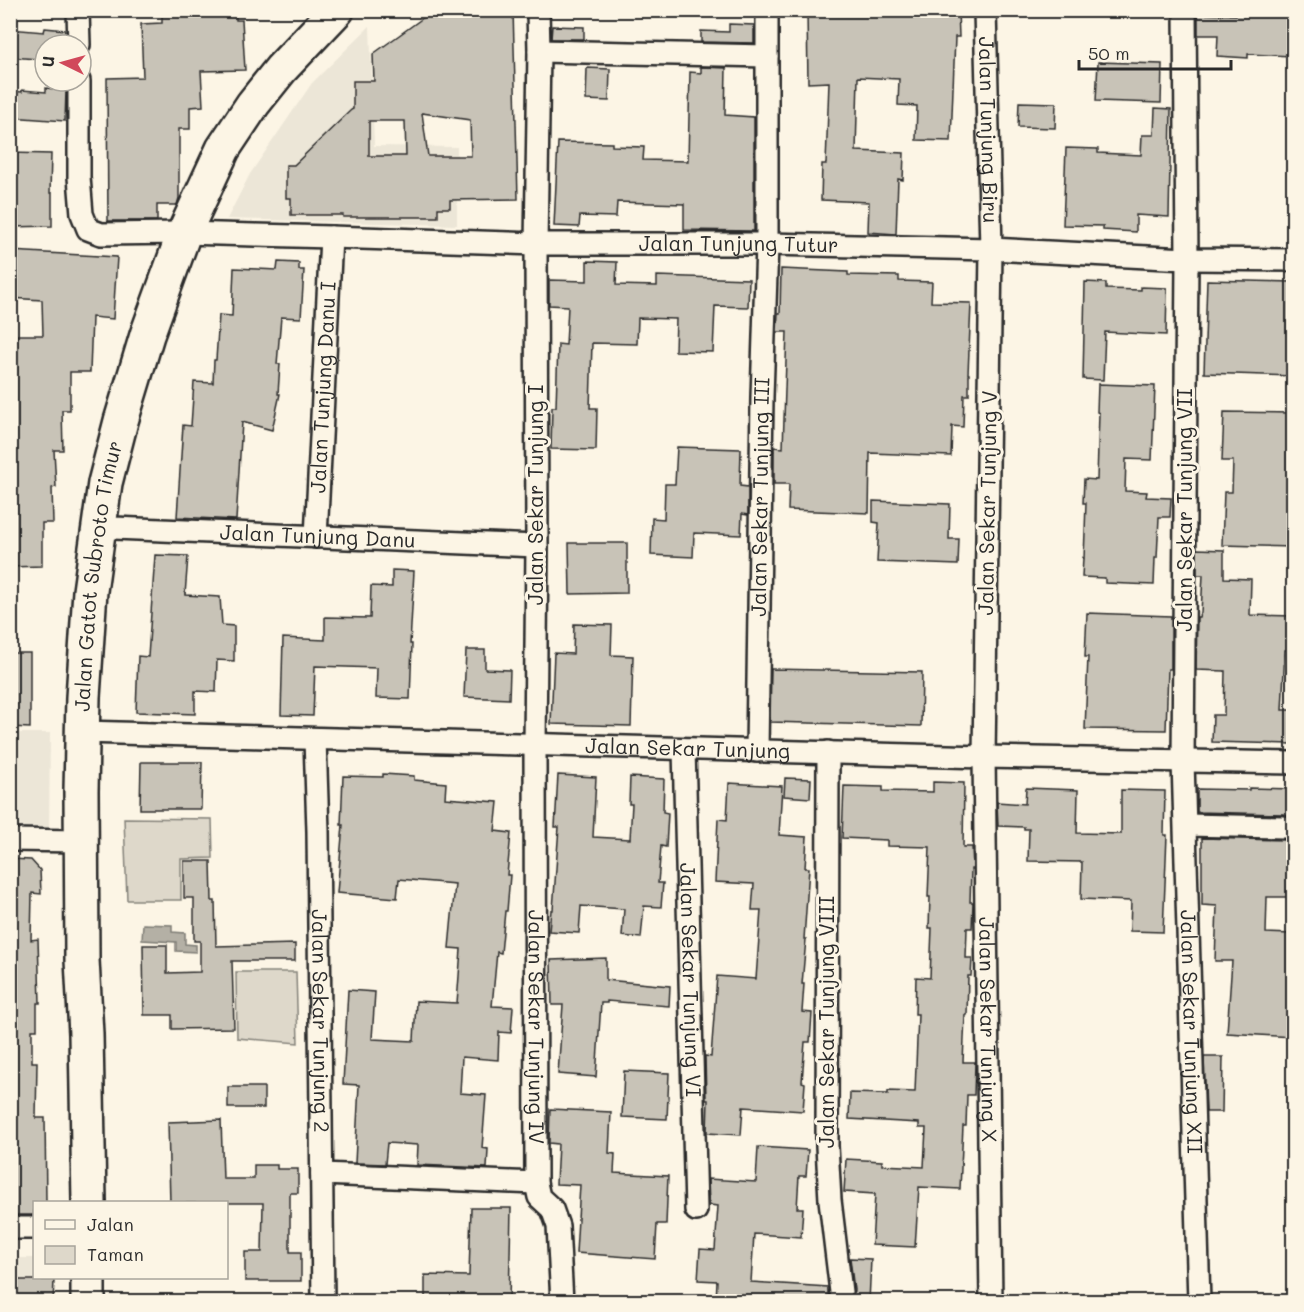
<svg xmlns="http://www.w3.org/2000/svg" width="1304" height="1312" font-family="Mali,sans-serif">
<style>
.built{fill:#ece6d7}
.green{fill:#ded8ca;stroke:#84827a;stroke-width:1.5}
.water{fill:#b4b0a5;stroke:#7d7b74;stroke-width:1.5}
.building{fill:#c8c3b7;stroke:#2b2b2b;stroke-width:1.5;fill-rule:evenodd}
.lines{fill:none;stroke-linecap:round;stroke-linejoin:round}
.street-casing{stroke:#2b2b2b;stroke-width:26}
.highway-casing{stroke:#2b2b2b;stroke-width:38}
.street{stroke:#fcf5e5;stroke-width:21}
.highway{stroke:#fcf5e5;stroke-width:33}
.labels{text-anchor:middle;stroke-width:6;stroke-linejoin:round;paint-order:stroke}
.street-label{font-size:21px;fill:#2b2b2b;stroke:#fcf5e5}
</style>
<rect width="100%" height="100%" fill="#fcf5e5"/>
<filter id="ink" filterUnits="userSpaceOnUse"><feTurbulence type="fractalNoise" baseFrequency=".0167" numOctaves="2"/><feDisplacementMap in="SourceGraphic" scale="12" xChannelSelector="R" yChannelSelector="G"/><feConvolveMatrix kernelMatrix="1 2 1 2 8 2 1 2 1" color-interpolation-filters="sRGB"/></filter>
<g filter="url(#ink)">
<g class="built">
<path d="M 370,26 L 374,146 L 457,147 L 457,225 L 227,219 L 250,174 L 312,83 Z"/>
<path d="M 11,733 L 50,733 L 49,834 L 11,833 Z"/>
<path d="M 10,1258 L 34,1258 L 34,1278 L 47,1278 L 47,1301 L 11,1301 Z"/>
</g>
<g class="green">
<path d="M 124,818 L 212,819 L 213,858 L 181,859 L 181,900 L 127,900 Z"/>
<path d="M 236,972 L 296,972 L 298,1043 L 237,1038 Z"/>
</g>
<path class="water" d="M 143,924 L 172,925 L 172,932 L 185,933 L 185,944 L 196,945 L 196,952 L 176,951 L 176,942 L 142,940 Z"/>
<g class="building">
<path d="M 162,10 L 236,10 L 236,20 L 242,20 L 245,70 L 201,71 L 203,106 L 190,107 L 190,129 L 179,129 L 179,198 L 177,205 L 157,205 L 157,221 L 108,221 L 107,78 L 143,77 L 141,24 L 162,23 Z"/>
<path d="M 434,10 L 513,10 L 518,199 L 450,200 L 450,208 L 438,208 L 438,217 L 343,217 L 343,215 L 291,215 L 291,198 L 286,198 L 286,165 L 294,165 L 351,110 L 353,109 L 353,81 L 374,81 L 373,54 ZM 422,113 L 470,120 L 471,156 L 428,156 ZM 369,121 L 405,121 L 406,156 L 369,156 Z"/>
<path d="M 807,10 L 958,10 L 959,37 L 955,37 L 951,141 L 916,140 L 917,106 L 898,105 L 899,79 L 858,77 L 856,151 L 904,153 L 903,180 L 898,179 L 896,234 L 868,232 L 869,202 L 821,200 L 822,164 L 826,164 L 829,82 L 808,83 Z"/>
<path d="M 1236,10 L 1293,10 L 1293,56 L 1248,54 L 1248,58 L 1217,56 L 1218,35 L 1198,35 L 1198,14 L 1236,15 Z"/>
<path d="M 729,24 L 754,25 L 754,43 L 701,42 L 701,31 L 729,32 Z"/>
<path d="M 552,26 L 584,27 L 584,39 L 551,39 Z"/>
<path d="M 45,28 L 65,30 L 64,45 L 45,45 L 45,56 L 38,56 L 38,59 L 10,57 L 10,29 L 44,32 Z"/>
<path d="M 1098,62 L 1162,64 L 1161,103 L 1096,101 Z"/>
<path d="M 701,67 L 726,68 L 725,115 L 754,117 L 754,231 L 684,230 L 684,204 L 617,202 L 616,217 L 580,216 L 579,227 L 554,226 L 558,142 L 612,143 L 612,146 L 644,147 L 643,160 L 688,161 L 690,72 L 701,73 Z"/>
<path d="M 587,68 L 610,69 L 609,101 L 586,100 Z"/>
<path d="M 46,88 L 66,90 L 65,121 L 10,117 L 10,91 L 22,92 L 22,90 L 46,92 Z"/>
<path d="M 1019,102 L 1056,103 L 1055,128 L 1018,127 Z"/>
<path d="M 1155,108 L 1171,109 L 1169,217 L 1136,215 L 1136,232 L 1103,230 L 1103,226 L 1063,225 L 1066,148 L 1098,149 L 1098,153 L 1141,155 L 1142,135 L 1154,135 Z"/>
<path d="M 10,153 L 51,154 L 50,193 L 52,193 L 52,226 L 10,227 Z"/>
<path d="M 10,251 L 117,257 L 113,319 L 92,317 L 90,372 L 70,372 L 70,410 L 62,410 L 63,450 L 54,450 L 56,487 L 52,488 L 53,523 L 42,523 L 42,566 L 10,567 L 10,374 L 17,374 L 17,335 L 43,335 L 42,300 L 10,298 Z"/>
<path d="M 587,261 L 617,262 L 616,285 L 657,286 L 657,276 L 749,279 L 748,307 L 715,306 L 713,352 L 675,351 L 676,319 L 638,318 L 637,344 L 592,343 L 590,408 L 597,408 L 596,450 L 551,449 L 552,407 L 556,407 L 558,344 L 566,345 L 568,306 L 549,305 L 549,280 L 587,281 Z"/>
<path d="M 278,262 L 299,263 L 299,270 L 304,270 L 301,318 L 281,317 L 277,364 L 280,364 L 278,394 L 280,394 L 272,430 L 242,422 L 236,520 L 177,517 L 183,425 L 191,426 L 194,382 L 213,383 L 214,360 L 216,360 L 219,315 L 232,316 L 234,268 L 277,270 Z"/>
<path d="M 781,269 L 848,272 L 848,275 L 899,276 L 899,281 L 932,282 L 931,302 L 971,303 L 968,374 L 969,374 L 969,395 L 964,395 L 963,427 L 952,426 L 951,456 L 870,453 L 869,513 L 788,510 L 789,484 L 774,484 L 774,447 L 783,448 L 787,332 L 777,332 L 778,313 L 780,313 Z"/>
<path d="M 1207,280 L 1293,282 L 1292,356 L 1293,356 L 1293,376 L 1204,373 Z"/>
<path d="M 1085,282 L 1106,283 L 1106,289 L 1141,290 L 1141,287 L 1167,288 L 1166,335 L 1105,332 L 1103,380 L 1083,379 Z"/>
<path d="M 1098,384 L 1155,386 L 1152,460 L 1126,459 L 1125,491 L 1147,492 L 1146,497 L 1171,498 L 1170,517 L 1159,517 L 1157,558 L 1155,558 L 1154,585 L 1105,583 L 1105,578 L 1082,577 L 1083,558 L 1084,559 L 1086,503 L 1083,503 L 1084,479 L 1097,480 L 1099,413 L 1097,412 Z"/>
<path d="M 1224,412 L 1290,413 L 1289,456 L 1293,456 L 1293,547 L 1222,545 L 1224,492 L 1232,492 L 1233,461 L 1222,461 Z"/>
<path d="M 677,447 L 741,449 L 740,486 L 748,487 L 748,515 L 742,514 L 741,535 L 694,533 L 693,557 L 651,555 L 652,518 L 664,519 L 665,484 L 675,484 Z"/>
<path d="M 873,501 L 950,504 L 949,539 L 959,539 L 958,565 L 877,562 L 879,523 L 873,522 Z"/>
<path d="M 569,543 L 627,543 L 627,593 L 570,594 Z"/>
<path d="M 1197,549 L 1224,550 L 1224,578 L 1251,579 L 1250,615 L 1293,616 L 1293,650 L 1285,650 L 1282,710 L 1293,710 L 1293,744 L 1212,742 L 1213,715 L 1224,715 L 1225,671 L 1196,670 L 1197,617 L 1199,617 L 1200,613 L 1201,613 L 1203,575 L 1197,575 Z"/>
<path d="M 155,555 L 188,556 L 185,595 L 220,597 L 222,625 L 234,626 L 234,661 L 217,660 L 216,692 L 195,691 L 195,714 L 136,712 L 138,656 L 148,657 Z"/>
<path d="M 392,570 L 414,571 L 410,644 L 412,644 L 410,699 L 376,698 L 377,668 L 315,666 L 313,716 L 281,715 L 283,638 L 325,640 L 325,617 L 370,618 L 371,586 L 392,587 Z"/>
<path d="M 1087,613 L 1171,616 L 1171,669 L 1168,669 L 1166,730 L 1085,729 L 1088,657 L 1085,657 Z"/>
<path d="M 574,624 L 612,625 L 611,655 L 633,656 L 631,726 L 551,724 L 554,653 L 573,654 Z"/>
<path d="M 466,650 L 485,650 L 485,669 L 510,670 L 509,699 L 464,697 Z"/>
<path d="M 10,653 L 30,653 L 30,728 L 10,727 Z"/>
<path d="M 771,669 L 922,672 L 921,726 L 770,722 Z"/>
<path d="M 141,762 L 202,762 L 201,809 L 140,809 Z"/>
<path d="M 383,774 L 414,776 L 414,780 L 446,783 L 445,798 L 498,802 L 495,831 L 511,833 L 507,875 L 510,875 L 507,911 L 505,911 L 501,953 L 497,952 L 492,1006 L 513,1007 L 511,1033 L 499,1032 L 498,1060 L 462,1057 L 460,1093 L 486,1095 L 482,1148 L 488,1149 L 487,1168 L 417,1165 L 418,1145 L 387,1143 L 385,1164 L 355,1163 L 359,1085 L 343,1084 L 348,990 L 375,992 L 372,1039 L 414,1041 L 416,1001 L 457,1003 L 461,949 L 449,948 L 455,884 L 399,879 L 397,898 L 337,893 L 343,825 L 341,825 L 343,776 L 383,777 Z"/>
<path d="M 558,775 L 596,777 L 593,837 L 630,839 L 632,804 L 629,804 L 630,777 L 664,779 L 663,812 L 668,813 L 666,847 L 661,846 L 658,883 L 663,883 L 661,907 L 644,906 L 641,938 L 622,936 L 624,909 L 581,906 L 579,933 L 549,931 L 551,910 L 553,910 L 559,827 L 555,827 Z"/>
<path d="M 785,778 L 811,779 L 810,798 L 784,796 Z"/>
<path d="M 933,782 L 964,783 L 963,847 L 972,847 L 973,869 L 971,869 L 970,902 L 973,902 L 972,928 L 967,928 L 966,958 L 972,958 L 971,976 L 968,976 L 967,1015 L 965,1015 L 963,1062 L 975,1062 L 974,1095 L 967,1095 L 966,1126 L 963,1126 L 960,1189 L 919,1187 L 915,1247 L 872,1245 L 875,1194 L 844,1192 L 846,1159 L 882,1161 L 882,1165 L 924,1167 L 926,1128 L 919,1128 L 919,1123 L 849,1119 L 850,1093 L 888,1094 L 888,1091 L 915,1092 L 918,1014 L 915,1014 L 916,977 L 930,978 L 932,928 L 929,928 L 930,897 L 928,897 L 930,847 L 887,846 L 887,840 L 842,838 L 844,786 L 883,787 L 883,791 L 933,792 Z"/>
<path d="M 729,783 L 782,786 L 779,835 L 807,837 L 805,868 L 809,868 L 804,939 L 806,939 L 802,984 L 804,984 L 802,1012 L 812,1013 L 810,1042 L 805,1042 L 802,1082 L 805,1083 L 803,1111 L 743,1107 L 741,1135 L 707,1133 L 708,1100 L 706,1100 L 705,1056 L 711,1057 L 717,976 L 756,979 L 761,910 L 752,910 L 754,884 L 715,882 L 718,819 L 727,820 Z"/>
<path d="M 1026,788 L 1078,790 L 1077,833 L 1121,834 L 1121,790 L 1165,791 L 1164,835 L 1167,835 L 1163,932 L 1130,931 L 1131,901 L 1081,899 L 1082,862 L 1028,861 L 1029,829 L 1024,829 L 1024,827 L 998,826 L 997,802 L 1025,804 Z"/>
<path d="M 1249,788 L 1293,789 L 1293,819 L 1290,816 L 1284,814 L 1197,812 L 1197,789 L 1249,790 Z"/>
<path d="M 1293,835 L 1293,897 L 1267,897 L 1266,933 L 1291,934 L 1290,966 L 1293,966 L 1293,1037 L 1227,1033 L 1232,961 L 1215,961 L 1217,906 L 1202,905 L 1202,838 L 1284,840 L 1290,838 Z"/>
<path d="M 10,859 L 31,860 L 40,870 L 41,894 L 32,893 L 31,940 L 38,939 L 40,1003 L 37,1003 L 37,1030 L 32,1030 L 32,1062 L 37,1062 L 36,1118 L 45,1118 L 46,1203 L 34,1203 L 34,1215 L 10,1215 Z"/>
<path d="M 184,861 L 211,861 L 212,901 L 215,901 L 216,946 L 295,944 L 295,961 L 232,961 L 234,1028 L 172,1029 L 172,1015 L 144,1015 L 143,945 L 167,945 L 167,973 L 200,972 L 200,941 L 194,941 L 194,898 L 184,898 Z"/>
<path d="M 606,958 L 606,980 L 670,986 L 669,1006 L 607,1001 L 607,1003 L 601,1003 L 596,1077 L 558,1074 L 563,1005 L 552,1005 L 551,960 Z"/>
<path d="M 1204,1057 L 1223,1057 L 1222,1112 L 1206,1112 Z"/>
<path d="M 624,1071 L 669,1073 L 667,1119 L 622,1117 Z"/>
<rect x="228" y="1087" width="36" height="21"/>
<path d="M 550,1109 L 611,1112 L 609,1153 L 615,1154 L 614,1173 L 668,1176 L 666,1224 L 657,1224 L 655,1259 L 576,1253 L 580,1185 L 556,1184 L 558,1144 L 549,1143 Z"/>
<path d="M 221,1120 L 223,1179 L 254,1179 L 254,1165 L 277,1165 L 277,1169 L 298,1169 L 298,1193 L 290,1193 L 290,1252 L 301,1252 L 301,1281 L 245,1281 L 245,1252 L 262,1252 L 263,1203 L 170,1203 L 168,1122 Z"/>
<path d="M 758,1147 L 808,1150 L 806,1176 L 799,1176 L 797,1208 L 803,1208 L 801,1237 L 754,1234 L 751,1282 L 828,1287 L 828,1294 L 833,1302 L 716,1302 L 717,1281 L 698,1280 L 700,1249 L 715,1250 L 718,1206 L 709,1205 L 708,1179 L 756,1182 Z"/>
<path d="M 471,1208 L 511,1208 L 509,1302 L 425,1302 L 425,1275 L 469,1276 Z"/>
<path d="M 850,1258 L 871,1259 L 869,1302 L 849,1302 L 853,1296 L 854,1290 Z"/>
<path d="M 10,1280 L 54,1280 L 53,1302 L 10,1302 Z"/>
</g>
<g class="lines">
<g class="street-casing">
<g id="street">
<path d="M 78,10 L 79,45"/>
<path id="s1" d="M 538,10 L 539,51 L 536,244 L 537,546 L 535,745 L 536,1183 L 539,1197 L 552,1209 L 558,1226 L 562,1302"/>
<path id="s2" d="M 985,10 L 991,249 L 984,757 L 991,1302"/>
<path id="s3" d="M 1185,10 L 1187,259 L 1183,761 L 1199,1302"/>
<path d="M 539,51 L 767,56"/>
<path id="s4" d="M 79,81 L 79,177 L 82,214 L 88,229 L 101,234 L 184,233 L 331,237 L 536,244 L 767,244 L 991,249 L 1187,259 L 1294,260"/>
<path id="s5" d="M 98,526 L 114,528 L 537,546"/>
<path id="s6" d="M 316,537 L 331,237"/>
<path id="s7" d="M 82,732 L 984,757 L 1294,763"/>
<path id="s8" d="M 315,739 L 318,831 L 323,1302"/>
<path id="s9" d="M 684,749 L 696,1210"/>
<path id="s10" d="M 757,751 L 762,397 L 767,244 L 767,10"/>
<path d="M 828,752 L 827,1146 L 830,1200 L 841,1292"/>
<path d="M 1186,825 L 1284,827"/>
<path d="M 10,840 L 81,841"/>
<path d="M 322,1174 L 536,1183"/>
<path d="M 10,1228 L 34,1228"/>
</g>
</g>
<g class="highway-casing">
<g id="highway">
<path id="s11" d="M 89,1202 L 86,1034 L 82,960 L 81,791 L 83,697 L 90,591 L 105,483 L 121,421 L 147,335 L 184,233 L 223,149 L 253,104 L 281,69 L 337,10"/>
<path d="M 88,1302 L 88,1278"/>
</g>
</g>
<use href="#street" class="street"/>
<use href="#highway" class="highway"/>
</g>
</g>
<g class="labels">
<g class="street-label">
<text dy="7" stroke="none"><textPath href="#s2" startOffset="120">Jalan Tunjung Biru</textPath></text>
<text dy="7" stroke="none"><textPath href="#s4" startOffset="801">Jalan Tunjung Tutur</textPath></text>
<text dy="7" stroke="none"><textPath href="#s6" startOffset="150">Jalan Tunjung Danu I</textPath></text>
<text transform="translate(536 495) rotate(-90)" y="7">Jalan Sekar Tunjung I</text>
<text dy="7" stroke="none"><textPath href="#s10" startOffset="254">Jalan Sekar Tunjung III</textPath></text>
<text transform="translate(988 503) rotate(-89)" y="7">Jalan Sekar Tunjung V</text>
<text transform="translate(1185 510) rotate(-90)" y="7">Jalan Sekar Tunjung VII</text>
<text dy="7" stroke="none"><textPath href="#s5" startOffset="220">Jalan Tunjung Danu</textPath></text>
<text dy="7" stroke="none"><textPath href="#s11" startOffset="627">Jalan Gatot Subroto Timur</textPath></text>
<text dy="7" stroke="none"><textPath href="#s7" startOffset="606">Jalan Sekar Tunjung</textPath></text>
<text dy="7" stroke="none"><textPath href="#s9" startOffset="231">Jalan Sekar Tunjung VI</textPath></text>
<text dy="7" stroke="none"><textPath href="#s8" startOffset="282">Jalan Sekar Tunjung 2</textPath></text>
<text transform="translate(827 1022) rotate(-90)" y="7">Jalan Sekar Tunjung VIII</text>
<text dy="7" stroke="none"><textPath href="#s1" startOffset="1017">Jalan Sekar Tunjung IV</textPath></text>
<text dy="7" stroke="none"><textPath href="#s2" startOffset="1020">Jalan Sekar Tunjung X</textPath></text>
<text dy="7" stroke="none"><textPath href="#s3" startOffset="1022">Jalan Sekar Tunjung XII</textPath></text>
</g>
</g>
<rect width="1304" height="1312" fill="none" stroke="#fcf5e5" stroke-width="36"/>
<rect x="18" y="18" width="1268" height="1276" fill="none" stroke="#2b2b2b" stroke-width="2" filter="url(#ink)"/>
<rect x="33" y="1201" width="195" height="78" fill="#fcf5e5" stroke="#a8a49b" stroke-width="1.5"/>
<rect x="45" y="1220" width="30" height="9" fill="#fcf5e5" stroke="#a8a49b" stroke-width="1.5"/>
<text x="87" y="1231" font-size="18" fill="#2b2b2b">Jalan</text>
<rect x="45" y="1246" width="30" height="18" fill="#ded8ca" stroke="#a8a49b" stroke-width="1.5"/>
<text x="87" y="1261" font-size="18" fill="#2b2b2b">Taman</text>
<g transform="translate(63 63) rotate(275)"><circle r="28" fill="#fcf5e5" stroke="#a8a49b" stroke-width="1.5"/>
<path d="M0-4.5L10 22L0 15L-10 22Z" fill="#d1495b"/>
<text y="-9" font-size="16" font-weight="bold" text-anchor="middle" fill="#2b2b2b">U</text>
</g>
<path d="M1079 60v9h152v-9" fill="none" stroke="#2b2b2b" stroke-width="3"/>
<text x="1088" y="60" font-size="18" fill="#2b2b2b" stroke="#fcf5e5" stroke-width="4.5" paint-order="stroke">50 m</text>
</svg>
